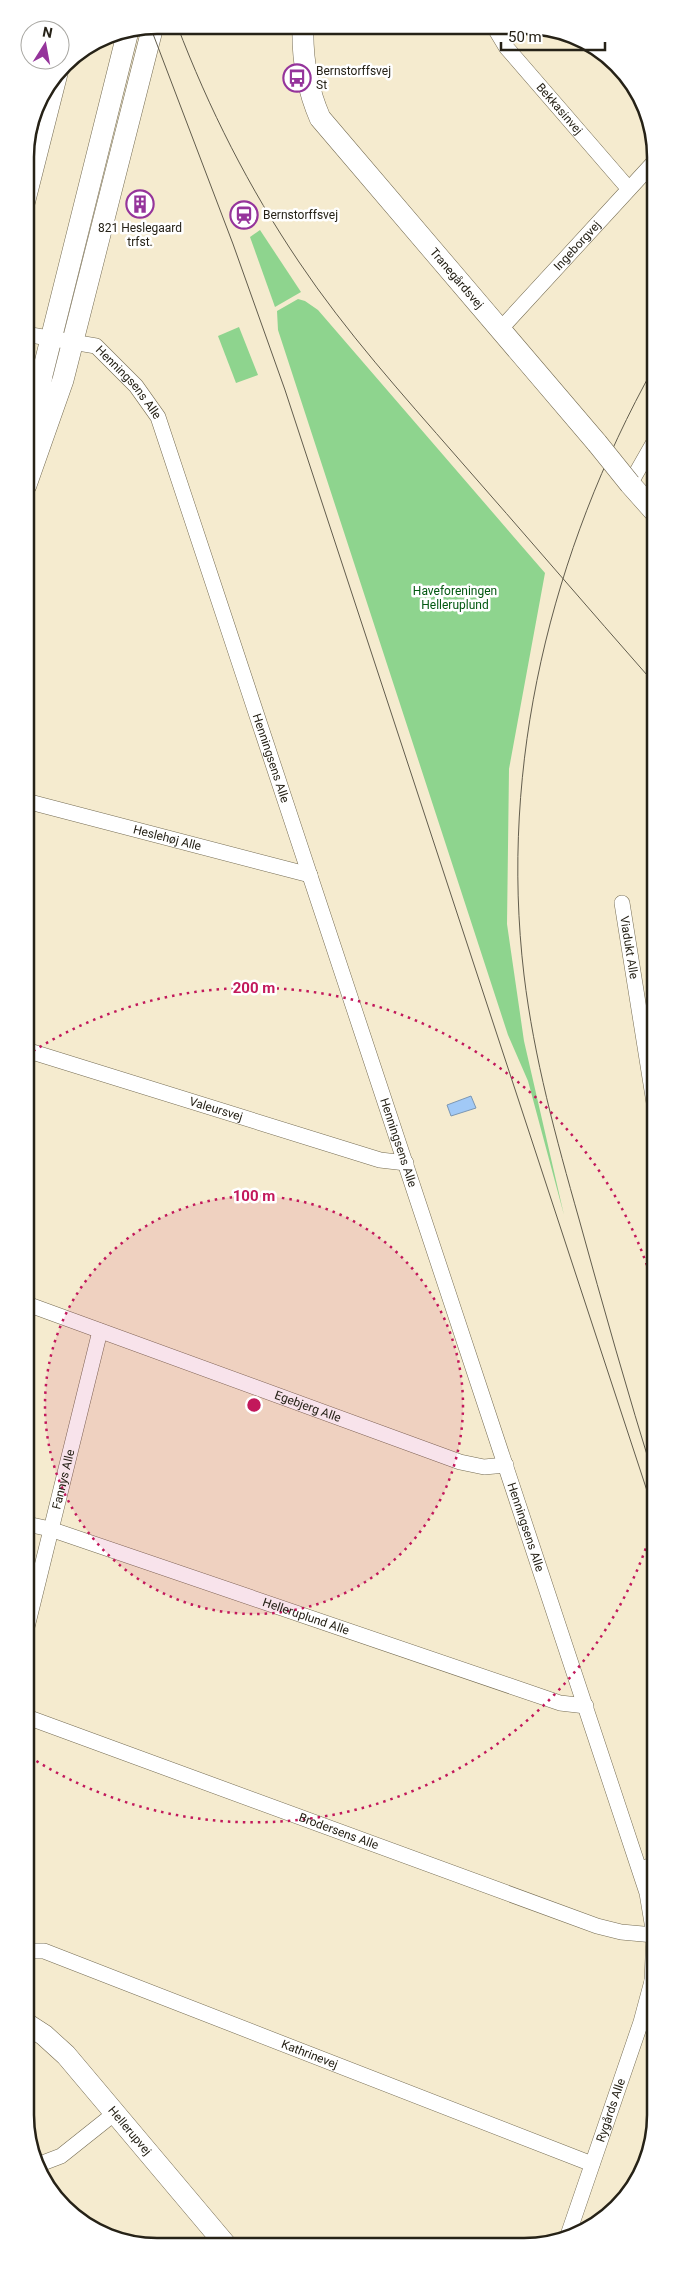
<svg xmlns="http://www.w3.org/2000/svg" width="681" height="2272" font-family="Roboto,sans-serif">
<style>
.green{fill:#8ed48e}
.water{fill:#a1c9f6;stroke:#7c97b3}
.lines{fill:none;stroke-linecap:round;stroke-linejoin:round}
.street-casing{stroke:#756c53;stroke-width:16}
.secondary-casing{stroke:#756c53;stroke-width:22}
.street{stroke:#fff;stroke-width:15}
.secondary{stroke:#fff;stroke-width:21}
.tram{stroke:#625d4d;stroke-width:1}
.secondary-bridge-casing{stroke:#756c53;stroke-width:22;stroke-linecap:butt}
.secondary-bridge{stroke:#fff;stroke-width:21}
.ring{fill:none;stroke:#c2185b;stroke-width:2.5;stroke-dasharray:2.5 5}
.labels{text-anchor:middle;stroke-width:5;stroke-linejoin:round;paint-order:stroke}
.poi-label{font-size:12px;fill:#262217;stroke:#fff;text-anchor:start}
.street-label{font-size:12px;fill:#262217;stroke:#fff}
.park-label{font-size:12px;fill:#035811;stroke:#fff}
.rim{fill:none;stroke:#262217;stroke-width:2.5}
.centre{fill:#c2185b;stroke:#fff;stroke-width:2.5}
.ring-label{font-size:15px;text-anchor:middle;font-weight:bold;fill:#c2185b;stroke:#fff;stroke-width:5;stroke-linejoin:round;paint-order:stroke}
</style>
<rect width="100%" height="100%" fill="#f5ebcf"/>
<g class="green">
<path d="M 260,230 L 301,292 L 275,307 L 250,237 Z"/>
<path d="M 298,299 L 305,301 L 318,310 L 545,573 L 509,769 L 507,924 L 524,1041 L 564,1215 L 528,1081 L 508,1035 L 278,330 L 277,311 Z"/>
<path d="M 239,327 L 258,375 L 236,383 L 218,336 Z"/>
</g>
<path class="water" d="M 471,1096 L 476,1108 L 451,1116 L 447,1105 Z"/>
<g class="lines">
<g class="street-casing">
<g id="street">
<path id="s1" d="M 494,27 L 506,47 L 628,188"/>
<path d="M 25,212 L 62,66"/>
<path id="s2" d="M 498,327 L 507,322 L 654,162"/>
<path id="s3" d="M 25,334 L 96,346 L 136,386 L 158,417 L 647,1893 L 654,1935 L 652,1981 L 656,1983"/>
<path d="M 630,484 L 654,442"/>
<path id="s4" d="M 26,801 L 310,875"/>
<path id="s5" d="M 622,903 L 655,1109"/>
<path id="s6" d="M 26,1050 L 380,1160 L 406,1163"/>
<path id="s7" d="M 27,1304 L 460,1462 L 484,1467 L 506,1465"/>
<path id="s8" d="M 27,1524 L 50,1529 L 560,1703 L 586,1706"/>
<path id="s9" d="M 27,1627 L 100,1331"/>
<path id="s10" d="M 27,1717 L 597,1926 L 621,1932 L 654,1935"/>
<path d="M 640,1869 L 655,1864"/>
<path id="s11" d="M 27,1951 L 44,1951 L 592,2164"/>
<path d="M 40,2164 L 61,2156 L 115,2113"/>
<path id="s12" d="M 567,2238 L 641,2022 L 652,1981"/>
</g>
</g>
<g class="secondary-casing">
<g id="secondary">
<path id="s13" d="M 303,26 C 302,58 307,88 320,118 L 597,443"/>
<path d="M 32,439 L 42,375 L 128,31"/>
<path d="M 630,484 L 654,511"/>
<path d="M 26,485 L 63,380 L 153,26"/>
<path id="s14" d="M 27,2024 L 44,2035 L 66,2055 L 226,2245"/>
</g>
</g>
<use href="#street" class="street"/>
<use href="#secondary" class="secondary"/>
<g class="tram">
<path d="M 177,25 C 209,109 249,188 299,262 C 346,332 402,394 457,457 C 523,532 588,608 654,683"/>
<path d="M 150,26 L 233,244 L 285,390 L 655,1515"/>
<path d="M 654,367 C 551,552 499,764 524,975 C 534,1058 556,1138 579,1219 C 603,1306 628,1394 655,1481"/>
</g>
<g class="secondary-bridge-casing">
<path id="secondary-bridge" d="M 597,443 L 630,484"/>
</g>
<use href="#secondary-bridge" class="secondary-bridge"/>
</g>
<circle cx="254" cy="1405" r="209" fill="#c2185b" fill-opacity=".12"/>
<g class="ring">
<circle cx="254" cy="1405" r="209"/>
<path d="M655 1520A417 417 0 0 1 30 1757M27 1055A417 417 0 0 1 654 1287"/>
</g>
<defs>
<g id="bus-ring" transform="scale(1.4375)"><circle r="9.5" fill="#fff" stroke="#95349b" stroke-width="1.5"/><path d="M-5-6H5V4H4V6H2V4H-2V6H-4V4H-5ZM-3.5-4V0h7V-4ZM-3.5 1.2v1.5H-2V1.2ZM2 1.2v1.5H3.5V1.2Z" fill="#95349b"/></g>
<g id="building-ring" transform="scale(1.4375)"><circle r="9.5" fill="#fff" stroke="#95349b" stroke-width="1.5"/><path d="M-4-6H4V6H1V3H-1V6H-4ZM-2.5-4.3h1.7v1.8h-1.7ZM.8-4.3h1.7v1.8H.8ZM-2.5-1h1.7V.8h-1.7ZM.8-1h1.7V.8H.8Z" fill="#95349b"/></g>
<g id="station-ring" transform="scale(1.4375)"><circle r="9.5" fill="#fff" stroke="#95349b" stroke-width="1.5"/><path d="M-3-6H3Q5-6 5-4V2Q5 4 3 4L4.5 6H3L1.5 4h-3L-3 6H-4.5L-3 4Q-5 4-5 2V-4Q-5-6-3-6ZM-3.5-4v3h7v-3ZM-3.5 1v1.5H-2V1ZM2 1v1.5H3.5V1Z" fill="#95349b"/></g>
</defs>
<g fill-rule="evenodd">
<use href="#bus-ring" x="297" y="78"/>
<use href="#building-ring" x="140" y="204"/>
<use href="#station-ring" x="244" y="215"/>
</g>
<g class="labels">
<g class="poi-label">
<text x="316" y="75">Bernstorffsvej<tspan x="316" dy="14">St</tspan></text>
<text x="263" y="219">Bernstorffsvej</text>
<text x="140" y="232" text-anchor="middle">821 Heslegaard<tspan x="140" dy="14">trfst.</tspan></text>
</g>
<g class="street-label">
<text dy="4" stroke="none"><textPath href="#s1" startOffset="105">Bekkasinvej</textPath></text>
<text dy="4" stroke="none"><textPath href="#s2" startOffset="114">Ingeborgvej</textPath></text>
<text dy="4" stroke="none"><textPath href="#s13" startOffset="305">Tranegårdsvej</textPath></text>
<text dy="4" stroke="none"><textPath href="#s3" startOffset="121">Henningsens Alle</textPath></text>
<text dy="4" stroke="none"><textPath href="#s3" startOffset="526">Henningsens Alle</textPath></text>
<text dy="4" stroke="none"><textPath href="#s4" startOffset="146">Heslehøj Alle</textPath></text>
<text dy="4" stroke="none"><textPath href="#s5" startOffset="45">Viadukt Alle</textPath></text>
<text dy="4" stroke="none"><textPath href="#s6" startOffset="199">Valeursvej</textPath></text>
<text dy="4" stroke="none"><textPath href="#s3" startOffset="931">Henningsens Alle</textPath></text>
<text dy="4" stroke="none"><textPath href="#s7" startOffset="299">Egebjerg Alle</textPath></text>
<text dy="4" stroke="none"><textPath href="#s9" startOffset="152">Fannys Alle</textPath></text>
<text dy="4" stroke="none"><textPath href="#s3" startOffset="1336">Henningsens Alle</textPath></text>
<text dy="4" stroke="none"><textPath href="#s8" startOffset="294">Helleruplund Alle</textPath></text>
<text dy="4" stroke="none"><textPath href="#s10" startOffset="332">Brodersens Alle</textPath></text>
<text dy="4" stroke="none"><textPath href="#s11" startOffset="302">Kathrinevej</textPath></text>
<text dy="4" stroke="none"><textPath href="#s12" startOffset="135">Rygårds Alle</textPath></text>
<text dy="4" stroke="none"><textPath href="#s14" startOffset="149">Hellerupvej</textPath></text>
</g>
<g class="park-label">
<text x="455" y="595">Haveforeningen<tspan x="455" dy="14">Helleruplund</tspan></text>
</g>
</g>
<path d="M0 0H681V2272H0ZM157 34H524A123 123 0 0 1 647 157V2115A123 123 0 0 1 524 2238H157A123 123 0 0 1 34 2115V157A123 123 0 0 1 157 34Z" fill="#fff" fill-rule="evenodd"/>
<path class="rim" d="M157 34H524A123 123 0 0 1 647 157V2115A123 123 0 0 1 524 2238H157A123 123 0 0 1 34 2115V157A123 123 0 0 1 157 34Z"/>
<circle cx="254" cy="1405" r="8" class="centre"/>
<g class="ring-label">
<text x="254" y="993">200 m</text>
<text x="254" y="1201">100 m</text>
</g>
<g transform="translate(45 45) rotate(11)"><circle r="24" fill="#ffffff" stroke="#a8a7a2"/>
<path d="M0-4L9 19L0 12L-9 19Z" fill="#95349b"/>
<text y="-8" font-size="14" font-weight="bold" text-anchor="middle" fill="#262217">N</text>
</g>
<path d="M501 42v8h104v-8" fill="none" stroke="#262217" stroke-width="2.5"/>
<text x="508" y="42" font-size="15" fill="#262217" stroke="#ffffff" stroke-width="4" paint-order="stroke">50 m</text>
</svg>
